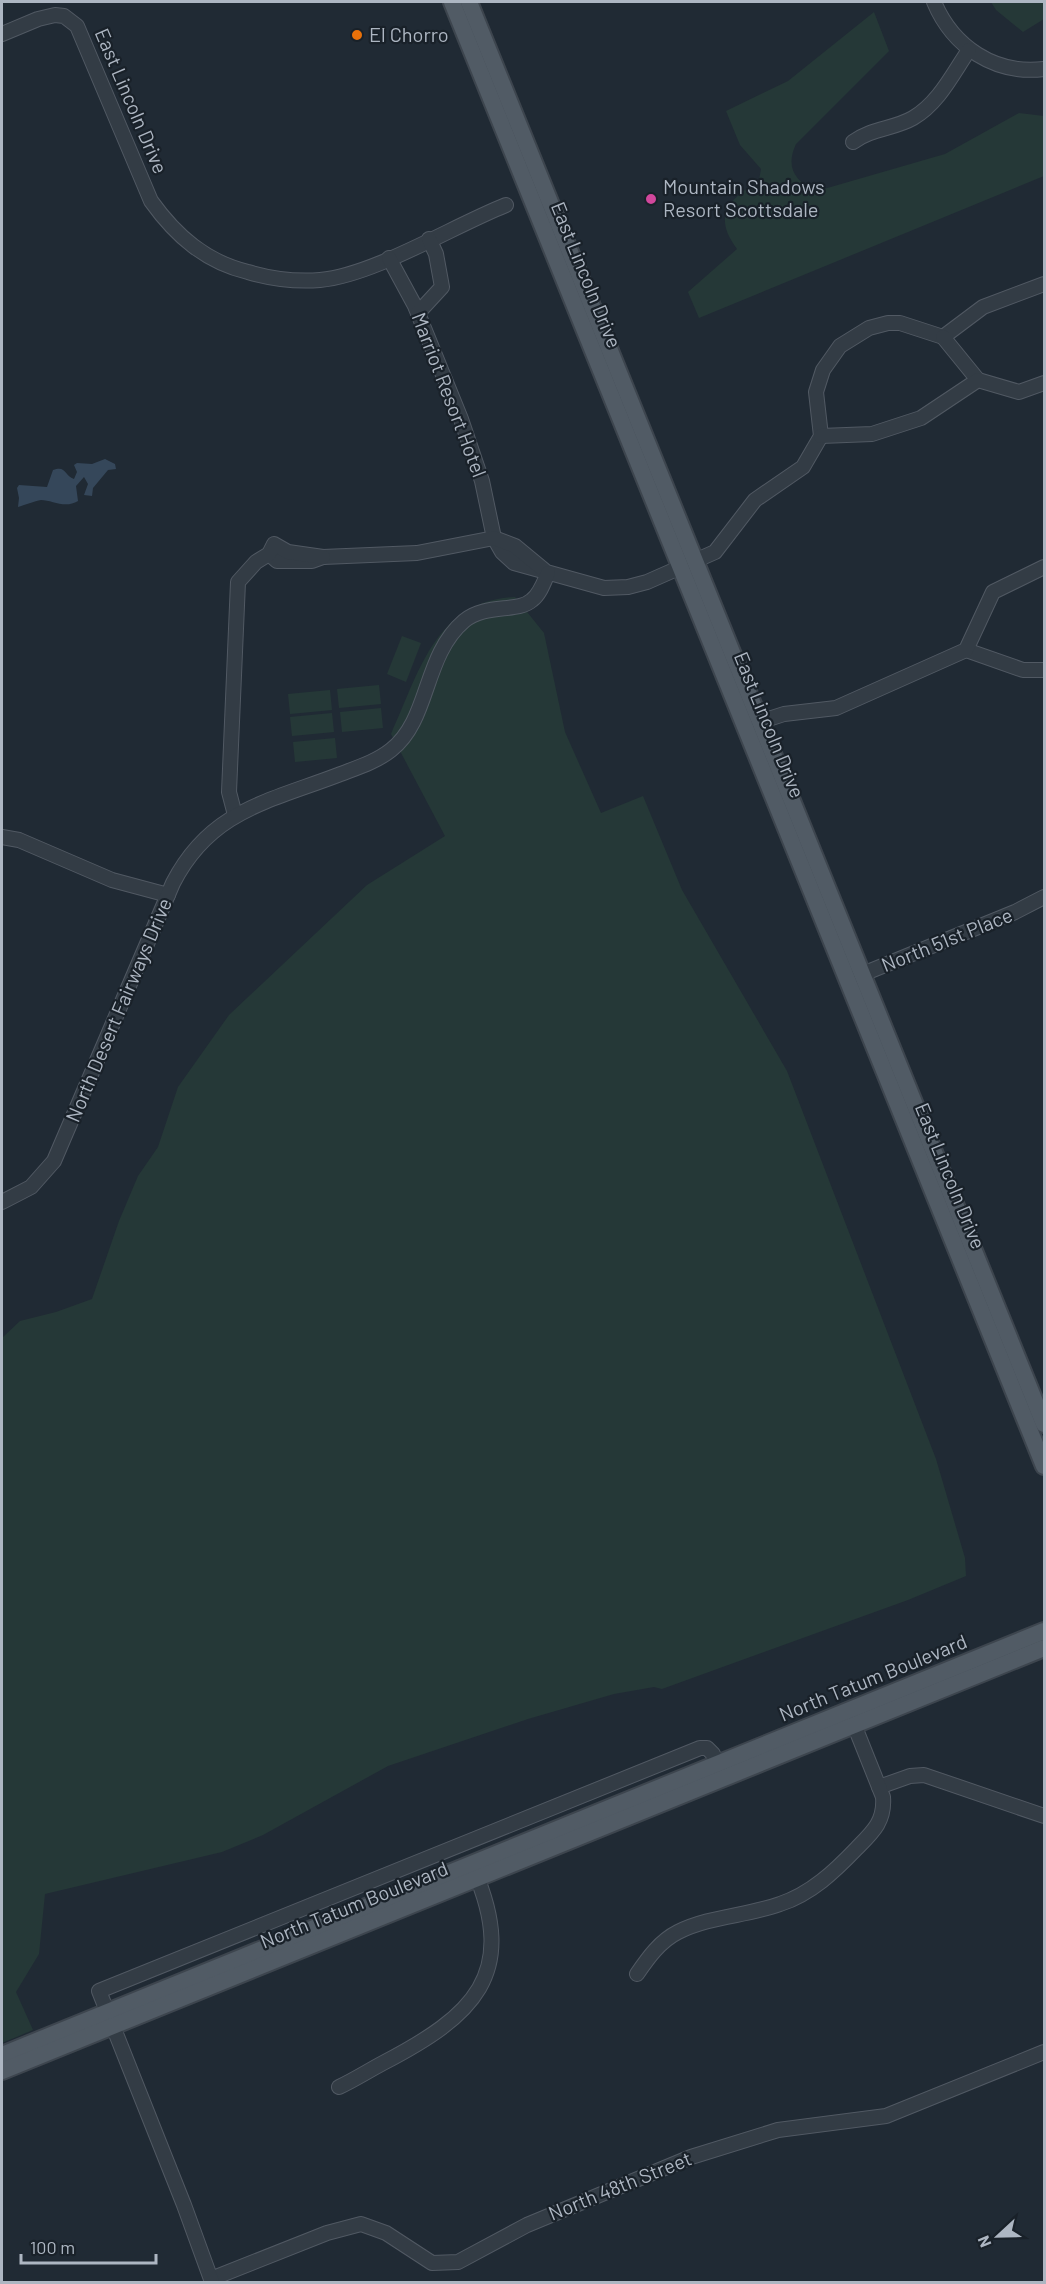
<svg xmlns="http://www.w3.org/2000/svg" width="1046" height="2284" font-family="Barlow,sans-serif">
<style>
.green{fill:#253837}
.water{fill:#35475a}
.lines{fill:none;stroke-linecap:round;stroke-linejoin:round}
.minor-casing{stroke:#515963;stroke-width:16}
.major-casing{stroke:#3d454e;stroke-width:20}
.minor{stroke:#333c45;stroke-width:14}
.major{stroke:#515b65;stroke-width:16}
.food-dot{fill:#e8710a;stroke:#192129;stroke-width:2}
.hotel-dot{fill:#d1479c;stroke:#192129;stroke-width:2}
.labels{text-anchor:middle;stroke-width:4.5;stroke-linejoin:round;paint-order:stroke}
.poi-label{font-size:20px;fill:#adb6c2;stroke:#192129;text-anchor:start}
.street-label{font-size:20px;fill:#adb6c2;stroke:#192129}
</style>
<rect width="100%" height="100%" fill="#202a34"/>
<g class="green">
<path d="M 991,2 L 1044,2 L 1044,19 L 1023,32 L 996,10 Z"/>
<path d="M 874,12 L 889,51 L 796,144 C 785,167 795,182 817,191 L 945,154 L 1019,113 L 1044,116 L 1044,176 L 699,318 L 688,292 L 737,249 C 712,215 729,200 759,180 L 761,169 L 740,145 L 726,111 L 788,81 Z"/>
<path d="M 515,597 L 544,633 L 565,732 L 601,813 L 643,796 L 682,890 L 787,1071 L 936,1459 L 965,1558 L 966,1576 L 908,1600 L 662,1689 L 654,1687 L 614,1694 L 528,1719 L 388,1766 L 263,1835 L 222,1852 L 45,1894 L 39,1954 L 16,1992 L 33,2030 L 2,2043 L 2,1338 L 20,1321 L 56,1312 L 92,1299 L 119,1221 L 138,1176 L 158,1147 L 178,1087 L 229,1015 L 367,885 L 445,836 L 391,734 C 419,673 435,601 515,597 Z"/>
<path d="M 402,636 L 421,643 L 406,682 L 387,674 Z"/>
<path d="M 379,685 L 381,704 L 339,708 L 337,689 Z"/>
<path d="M 330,690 L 332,710 L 290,714 L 288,694 Z"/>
<path d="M 381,708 L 383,728 L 342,732 L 340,712 Z"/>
<path d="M 332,713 L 334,732 L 292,736 L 290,717 Z"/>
<path d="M 335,738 L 337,758 L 295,762 L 293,742 Z"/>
</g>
<path class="water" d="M 105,459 L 115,464 L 116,469 L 108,470 L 93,488 L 92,496 L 84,495 L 88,484 L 84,477 L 76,486 L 78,501 C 65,509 52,500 41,500 C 35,501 24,505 18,507 L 19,498 L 17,488 L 19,485 L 47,487 L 53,470 C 66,465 64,475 74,479 L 77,472 L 74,465 L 77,463 L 92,464 Z"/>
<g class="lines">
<g class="minor-casing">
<g id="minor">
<path d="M 934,2 C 953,47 995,75 1044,69"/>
<path d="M 2,34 L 38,19 L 55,15 L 64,16 L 77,26 L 151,201 C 176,236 206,262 248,272 C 272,279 295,282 320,280 C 374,275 453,226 506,205"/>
<path d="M 853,142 C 872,128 894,129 913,118 C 939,103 953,73 969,50"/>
<path d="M 389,258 L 415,306 L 461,419 L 482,481 L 494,538 L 502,552 L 514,563 L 604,588 L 628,587 L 647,582 L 715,552 L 755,500 L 803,467 L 821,436 L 816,392 L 823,370 L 840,346 L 869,328 L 888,323 L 900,323 L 943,337 L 983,307 L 1044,284"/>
<path d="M 418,313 L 442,287 L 436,254 L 429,239"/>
<path d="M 943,337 L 978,380"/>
<path d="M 821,436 L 872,434 L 921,418 L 978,380 L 1019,392 L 1044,383"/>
<path d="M 269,554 L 277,561 L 312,561 L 323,557 L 417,553 L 494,538 L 515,546 L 544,570"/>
<path d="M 966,650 L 1023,670 L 1044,670"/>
<path d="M 750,725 L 784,714 L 836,708 L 966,650 L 993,592 L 1044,567"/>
<path d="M 235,815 L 229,792 L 238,582 L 256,562 L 269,554 L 274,544 L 288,552 L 323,557"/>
<path d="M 2,837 L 19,840 L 112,880 L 168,895"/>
<path d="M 853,978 L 1015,912 L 1044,897"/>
<path d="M 2,1202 L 31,1187 L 54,1161 L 173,883 C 210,811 267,802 338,775 C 356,768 376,762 391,750 C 430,720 423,656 464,621 C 486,603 518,613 532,600 C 540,594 544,582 548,573"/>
<path d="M 879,1787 L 910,1776 L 924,1775 L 1044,1816"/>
<path d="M 637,1974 C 648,1958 660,1941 678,1932 C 710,1916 747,1916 780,1904 C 811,1894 835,1871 857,1848 C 873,1832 885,1821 883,1797 L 851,1717"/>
<path d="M 339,2087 C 354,2080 368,2071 383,2063 C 473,2016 519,1975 474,1870"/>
<path d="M 211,2279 L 327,2233 L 361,2224 L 386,2233 L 432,2263 L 458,2262 L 527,2225 L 691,2157 L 778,2130 L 886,2116 L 1044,2052"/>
<path d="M 212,2282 L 184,2205 L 99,1991 L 700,1748 L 707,1748 L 713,1754 L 721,1773"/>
</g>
</g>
<g class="major-casing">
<g id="major">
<path d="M 452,2 L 1044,1466"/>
<path d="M 469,2 L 1044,1424"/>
<path d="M 2,2055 L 1044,1631"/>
<path d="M 2,2071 L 1044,1648"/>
</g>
</g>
<use href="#minor" class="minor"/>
<use href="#major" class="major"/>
</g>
<circle class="food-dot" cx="357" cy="35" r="6"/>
<circle class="hotel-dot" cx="651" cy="199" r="6"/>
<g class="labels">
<g class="poi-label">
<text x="369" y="42">El Chorro</text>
<text x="663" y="194">Mountain Shadows<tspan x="663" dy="23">Resort Scottsdale</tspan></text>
</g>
<g class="street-label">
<text transform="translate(131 101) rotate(67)" y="7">East Lincoln Drive</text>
<text transform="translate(586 275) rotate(68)" y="7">East Lincoln Drive</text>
<text transform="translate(449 395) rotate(69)" y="7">Marriot Resort Hotel</text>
<text transform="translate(769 725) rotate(68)" y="7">East Lincoln Drive</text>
<text transform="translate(947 940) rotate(-22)" y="7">North 51st Place</text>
<text transform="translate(119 1010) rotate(-67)" y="7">North Desert Fairways Drive</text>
<text transform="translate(950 1176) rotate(68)" y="7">East Lincoln Drive</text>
<text transform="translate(873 1678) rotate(-22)" y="7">North Tatum Boulevard</text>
<text transform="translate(354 1905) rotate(-22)" y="7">North Tatum Boulevard</text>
<text transform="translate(620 2186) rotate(-22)" y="7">North 48th Street</text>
</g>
</g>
<rect width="1046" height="2284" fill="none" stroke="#adb6c2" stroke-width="6"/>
<g transform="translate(998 2236) rotate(248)" stroke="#192129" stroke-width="4.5" paint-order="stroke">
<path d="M0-4.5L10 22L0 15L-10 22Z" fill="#adb6c2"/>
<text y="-9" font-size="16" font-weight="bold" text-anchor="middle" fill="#adb6c2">N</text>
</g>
<path d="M21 2254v9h135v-9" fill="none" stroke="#adb6c2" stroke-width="3"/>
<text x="30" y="2254" font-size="18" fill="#adb6c2" stroke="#192129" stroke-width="4.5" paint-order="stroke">100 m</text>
</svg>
